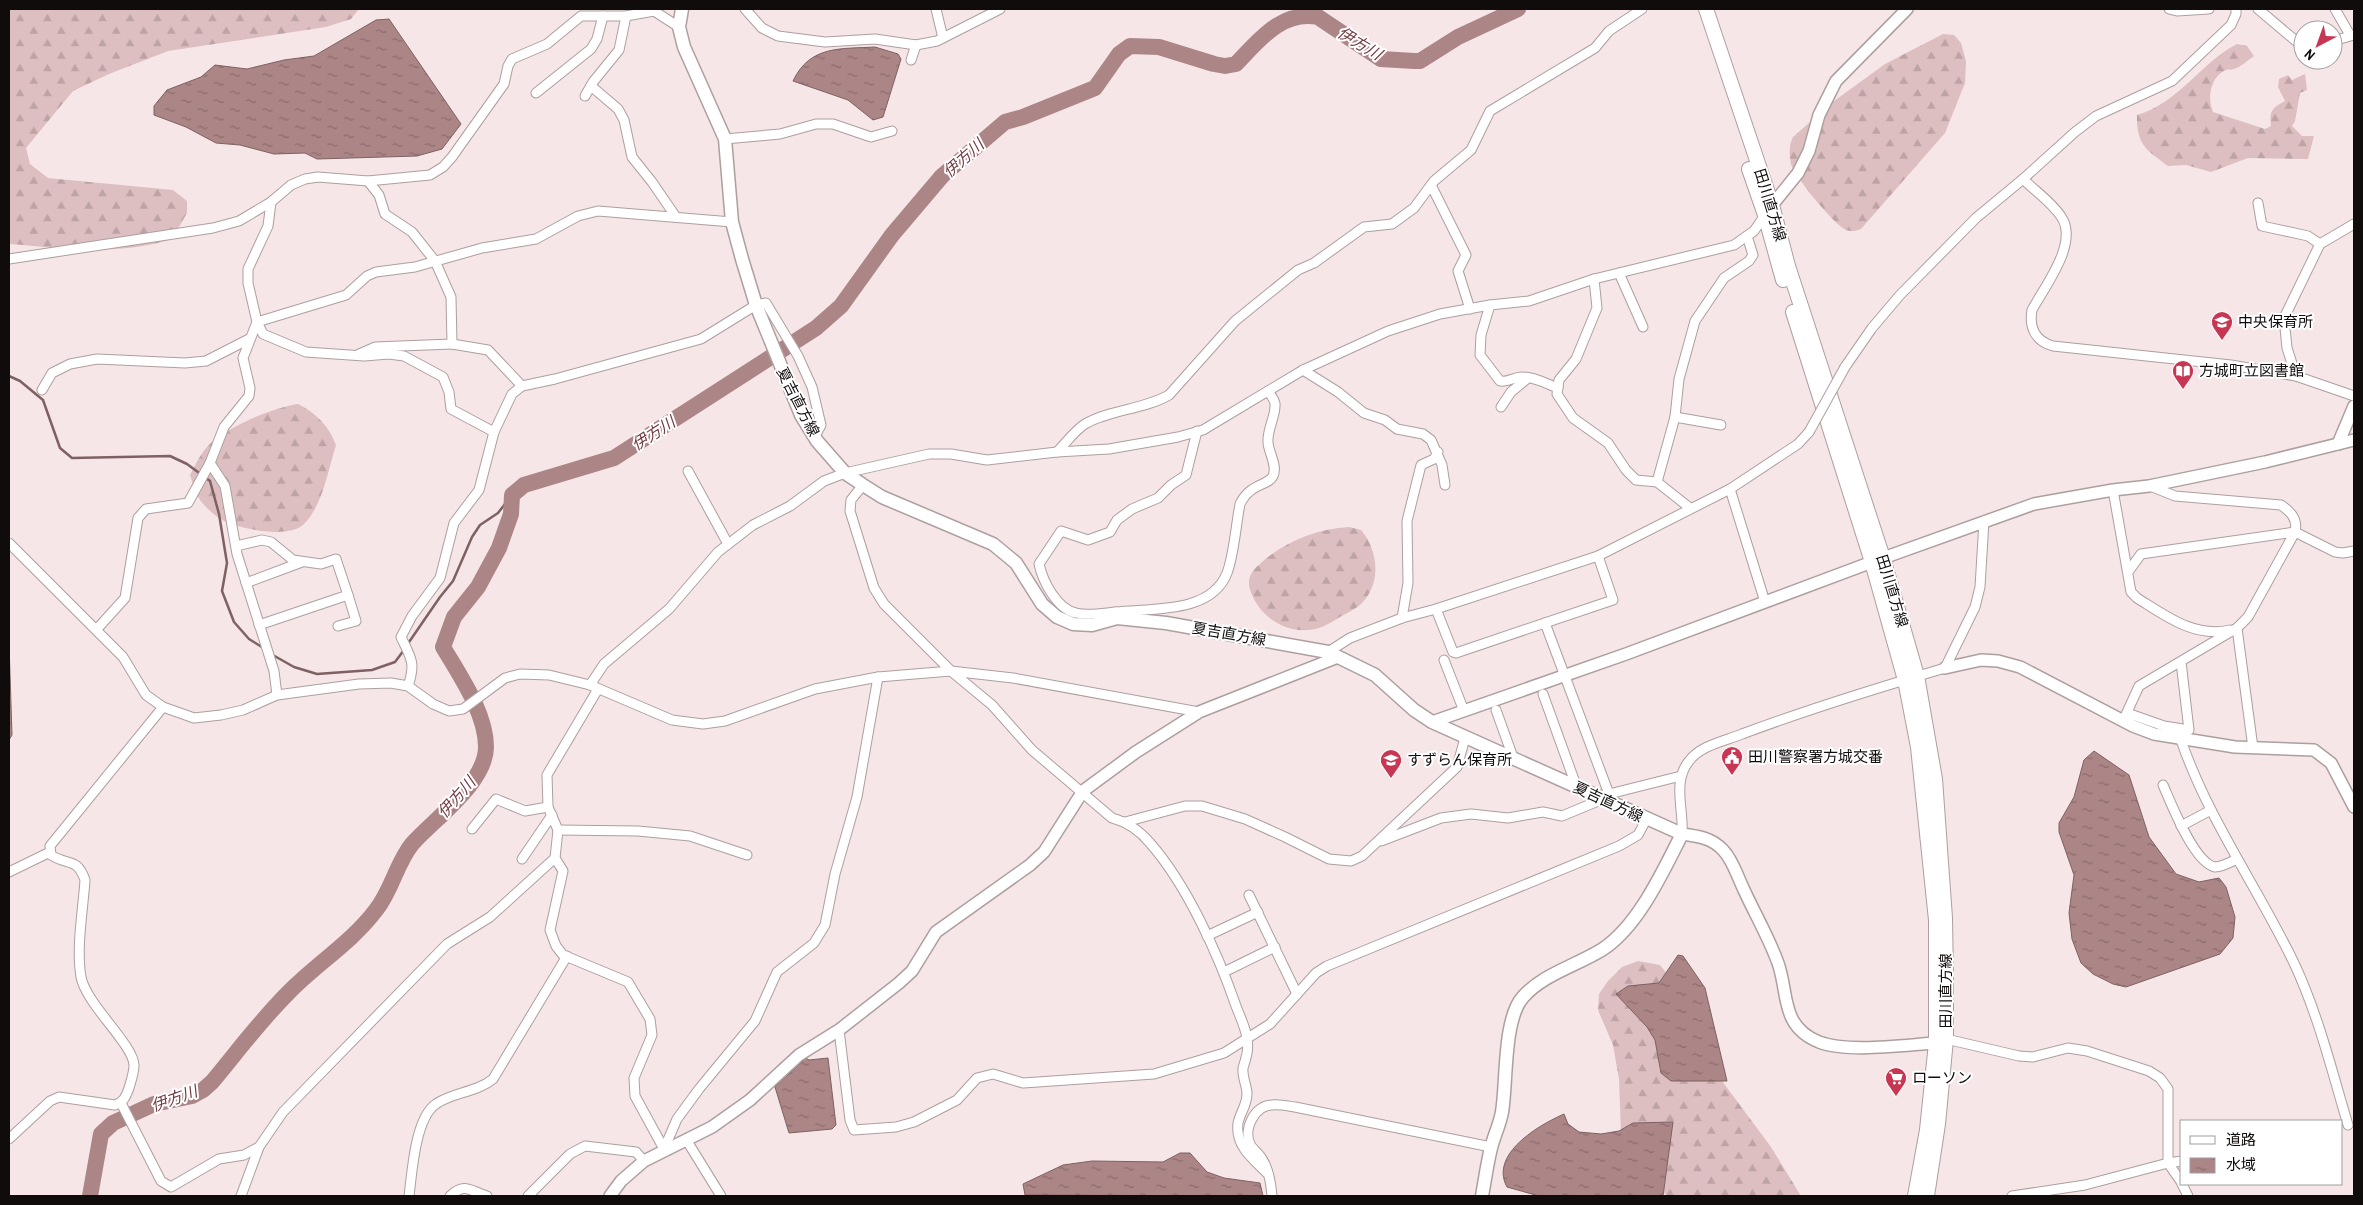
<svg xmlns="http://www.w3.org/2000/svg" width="2363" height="1205" font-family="'Archivo Narrow','Noto Sans JP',sans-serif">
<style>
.forest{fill:url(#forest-firs)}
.water{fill:url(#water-ripples);stroke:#7e6162}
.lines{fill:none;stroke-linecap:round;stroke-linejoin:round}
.stream{stroke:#7e6162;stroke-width:2.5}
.river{stroke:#ac8587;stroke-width:16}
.minor-casing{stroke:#ae9f9f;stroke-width:11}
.tertiary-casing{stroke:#ae9f9f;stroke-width:14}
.secondary-casing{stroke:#ae9f9f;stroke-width:15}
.primary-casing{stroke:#ae9f9f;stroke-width:16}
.minor{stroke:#fff;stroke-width:9}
.tertiary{stroke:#fff;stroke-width:11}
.secondary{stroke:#fff;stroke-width:12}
.primary{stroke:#fff;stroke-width:14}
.minor-bridge-casing{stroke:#ae9f9f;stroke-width:11;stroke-linecap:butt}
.minor-bridge{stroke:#fff;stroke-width:9}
.labels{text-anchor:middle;stroke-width:4;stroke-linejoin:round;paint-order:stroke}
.street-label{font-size:15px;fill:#110c0c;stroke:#fff}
.poi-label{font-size:15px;fill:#110c0c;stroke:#fff;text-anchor:start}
.water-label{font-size:16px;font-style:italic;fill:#723a40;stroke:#fff}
</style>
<defs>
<pattern id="forest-firs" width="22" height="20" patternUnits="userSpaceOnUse" patternTransform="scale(1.25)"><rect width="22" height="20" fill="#debfc1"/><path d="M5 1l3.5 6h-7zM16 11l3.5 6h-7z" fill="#bda3a5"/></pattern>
<pattern id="water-ripples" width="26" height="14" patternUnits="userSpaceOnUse" patternTransform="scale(1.25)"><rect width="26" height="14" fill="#ac8587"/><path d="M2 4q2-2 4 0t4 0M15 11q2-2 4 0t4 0" fill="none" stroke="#8b6b6d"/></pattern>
</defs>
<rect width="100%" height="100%" fill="#f6e6e7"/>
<g class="forest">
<path d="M 9,9 L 359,9 L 351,19 L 326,27 L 168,51 L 109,74 L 73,91 L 26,148 L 30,164 L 48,178 L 173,190 L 187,201 L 187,213 L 172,239 C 119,256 63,248 9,244 Z"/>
<path d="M 1943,34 L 1954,35 L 1961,43 L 1966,61 L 1965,83 L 1945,133 L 1861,229 C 1856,231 1851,232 1846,230 C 1834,225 1795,177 1791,164 C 1789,155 1789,145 1793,137 L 1834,101 L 1885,64 Z"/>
<path d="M 2237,44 L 2247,46 L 2254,56 C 2248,60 2241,67 2234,69 C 2231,70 2228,69 2226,70 C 2210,77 2207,98 2213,112 L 2265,129 L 2271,126 C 2269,111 2272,108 2285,101 L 2278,87 L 2279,79 L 2288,75 L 2292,80 L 2305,74 L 2307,90 L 2300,93 L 2295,121 L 2292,126 L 2302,136 L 2314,136 L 2308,159 L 2248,158 L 2211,172 L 2186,165 L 2168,166 C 2146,150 2136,144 2137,115 C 2179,103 2200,63 2237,44 Z"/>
<path d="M 298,404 C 316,413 329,426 336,445 C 328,470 323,504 305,523 C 291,539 247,530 229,523 C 222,521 212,513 207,508 C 197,499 194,488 190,475 C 196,464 202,450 212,442 C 232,425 272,408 298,404 Z"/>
<path d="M 1349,527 L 1361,530 C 1378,550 1382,582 1362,603 C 1356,609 1347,613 1340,617 C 1333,621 1326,626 1319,628 C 1293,636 1265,622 1253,597 C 1245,581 1249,573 1262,562 C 1286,541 1317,529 1349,527 Z"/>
<path d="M 1638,961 L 1660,965 L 1668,975 L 1722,1081 L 1771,1147 L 1801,1196 L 1668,1196 L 1651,1183 L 1621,1134 L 1619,1079 L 1613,1045 L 1598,1010 L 1599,994 L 1608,981 L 1622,967 Z"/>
</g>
<g class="water">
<path d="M 389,19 L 461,124 L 442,149 L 417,156 L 317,159 L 305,153 L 274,154 L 240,145 L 216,143 L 186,127 L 154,115 L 154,106 L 167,90 L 201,77 L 215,65 L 247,69 L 284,60 L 314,56 L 376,20 Z"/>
<path d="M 875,47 L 898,54 L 901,59 L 883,117 L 873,120 L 848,100 L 793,81 C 810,45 841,49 875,47 Z"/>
<path d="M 9,643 L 12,735 L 9,740 Z"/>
<path d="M 2094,751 L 2129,775 L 2149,837 L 2176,874 L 2199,882 L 2219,878 L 2226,887 L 2235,917 L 2233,938 L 2220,954 L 2126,987 L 2113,984 L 2093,974 L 2081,963 L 2072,939 L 2069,913 L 2074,875 L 2059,832 L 2059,823 L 2074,797 L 2084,760 Z"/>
<path d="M 1678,955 L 1683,956 L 1705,988 L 1727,1081 L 1671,1081 L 1661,1073 L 1655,1040 L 1647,1027 L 1616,994 L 1628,986 L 1659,983 Z"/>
<path d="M 806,1058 L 809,1060 L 828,1058 L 836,1125 L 832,1129 L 789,1133 L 775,1087 Z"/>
<path d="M 1564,1114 L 1568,1124 L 1579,1132 L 1601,1134 L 1619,1131 L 1633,1123 L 1673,1122 L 1663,1196 L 1539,1196 L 1507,1187 C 1489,1154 1539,1125 1564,1114 Z"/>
<path d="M 1180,1153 L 1190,1153 L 1207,1172 L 1224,1178 L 1260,1183 L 1263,1196 L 1025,1195 L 1023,1184 L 1063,1165 L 1092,1161 L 1163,1162 Z"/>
</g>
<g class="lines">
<g class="stream">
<path d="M 9,376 L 20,381 L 43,400 L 60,448 L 72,458 L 170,456 L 187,464 L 210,481 L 219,514 L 227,563 L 222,591 L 234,622 L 249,639 L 265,649"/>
<path d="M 407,645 L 440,597 L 453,581 L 472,537 L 480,525 L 498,513 L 512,495"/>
<path d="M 271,654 L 294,667 L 317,674 L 372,670 L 395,662 L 404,650"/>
</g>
<path class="river" d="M 90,1196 L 101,1134 L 113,1123 L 154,1104 L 192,1096 L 203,1090 L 212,1082 C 237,1052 260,1021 288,993 C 316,964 351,943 376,910 C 392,890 396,864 412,844 C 434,819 486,783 486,747 C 486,713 460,676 443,647 L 454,617 L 478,587 L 499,548 L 511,514 L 512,495 L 524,485 L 614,458 L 816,328 L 841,306 L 892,235 L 942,176 L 1005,122 L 1023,117 L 1095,88 L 1119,54 L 1130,46 L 1159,47 L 1214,64 L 1225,66 L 1236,64 C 1259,40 1282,10 1318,17 L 1381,59 L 1414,61 L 1420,61 L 1458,37 L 1518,9"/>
<g class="minor-casing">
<g id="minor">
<path d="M 745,9 L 762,28 L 778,36 L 825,42 L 875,39 L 916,45 L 937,41 L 1000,9"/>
<path d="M 936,9 L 943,38"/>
<path d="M 2169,9 L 2177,11 L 2209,9"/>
<path d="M 2258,9 L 2296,41 L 2303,44"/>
<path d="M 2335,9 L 2350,35"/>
<path d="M 2333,41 L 2354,35"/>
<path d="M 911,60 L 916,45"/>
<path d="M 591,86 L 618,109 L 624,120 L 632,157 L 652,182 L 676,217"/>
<path d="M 536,93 L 591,49 L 597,39 L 603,16"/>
<path d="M 585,96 L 593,82 L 619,50 L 626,16"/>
<path d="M 725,139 L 780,134 L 816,124 L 833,124 L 871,137 L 892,131"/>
<path d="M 2023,179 C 2035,191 2053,203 2062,218 C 2078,244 2045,286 2032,310 C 2029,327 2035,341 2053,346 L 2231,365 L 2296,376 L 2354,396"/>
<path d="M 368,181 L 379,195 L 385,214 L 412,232 L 435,261 L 451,297 L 452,344 L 488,350 L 522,386"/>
<path d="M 1431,185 L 1466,255 L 1458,271 L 1470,309"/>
<path d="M 271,202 L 268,226 L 248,269 L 248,283 L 257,322 L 263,334 L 306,352 L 364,356 L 389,354 L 404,356 L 443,377 L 449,392 L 451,409 L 494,432 L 512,394 L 522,386 L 555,379 L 701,339 L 756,305 L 766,303 L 798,356 L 812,387 L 821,425 L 815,436"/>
<path d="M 2258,203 L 2262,226 L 2308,236 L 2320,244"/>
<path d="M 9,259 L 213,228 L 239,221 L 271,202 L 291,185 L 305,179 L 318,177 L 368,181 L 430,175 L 443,167 L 452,157 L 504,84 L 508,66 L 512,59 L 547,44 L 581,16 L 626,16 L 654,11 L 679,27"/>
<path d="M 1619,273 L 1643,327"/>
<path d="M 1594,279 L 1597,308 L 1576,359 L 1559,380 L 1557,394 L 1573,418 L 1608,443 L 1626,470 L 1636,480 L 1657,482 L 1690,508"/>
<path d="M 1490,305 L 1481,335 L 1480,355 L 1500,381 C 1508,383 1515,376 1523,377 C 1535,377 1547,384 1558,388"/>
<path d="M 359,354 L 375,347 L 452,344"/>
<path d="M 1845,367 L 1872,328 L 1900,295 L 1976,218 L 2023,179 L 2075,132 L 2096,116 L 2172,81 L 2231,25 L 2236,14 L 2236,9"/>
<path d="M 1303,370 L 1338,392 L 1364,413 L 1385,420 L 1397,429 L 1423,434 L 1431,440 L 1442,465 L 1445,485"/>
<path d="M 2296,376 L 2287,348 L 2284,318 L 2320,244 L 2354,224"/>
<path d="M 42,390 L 52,373 L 70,364 L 97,359 L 185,363 L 206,361 L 249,339"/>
<path d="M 1501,407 L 1511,392 L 1528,378"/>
<path d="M 1675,417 L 1721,425"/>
<path d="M 1057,452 C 1066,443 1075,430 1085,424 C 1111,409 1143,410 1169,395 L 1235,321 L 1298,270 L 1314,263 L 1364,227 L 1392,224 L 1414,208 L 1434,181 L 1471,150 L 1490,111 L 1595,48 L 1609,31 L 1642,9"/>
<path d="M 210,463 L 225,486 L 237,554 L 274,671 L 277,695"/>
<path d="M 688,471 L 728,544"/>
<path d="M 1657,482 L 1675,417 L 1679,379 L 1695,321 L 1724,278 L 1749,261 L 1753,255 L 1747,236"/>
<path d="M 863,485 L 851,500 L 850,511 L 874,588 L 884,604 L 951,671 L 992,705 L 1032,750 L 1112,818 C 1127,822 1140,831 1150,843 C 1187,885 1218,954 1236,1006 C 1240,1017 1246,1028 1247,1039 C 1249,1050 1246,1058 1243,1068 C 1242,1077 1247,1086 1247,1094 C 1247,1105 1240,1113 1238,1123 C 1235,1146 1253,1159 1267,1173"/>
<path d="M 1730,489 L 1765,602"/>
<path d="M 2113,490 L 2131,592 L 2137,598 C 2166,616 2194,638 2230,630"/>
<path d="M 9,543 L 123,657 L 146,695 L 163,707 L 194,718 L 221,715 L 243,710 L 277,695 L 359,684 L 391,683 L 408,686 L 433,704 L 449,711 L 463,709 L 505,678 L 520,674 L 549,675 L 590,685 L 672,720 L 703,724 L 725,721 L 815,689 L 878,677 L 951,671 L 1013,678 L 1199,712"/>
<path d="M 236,546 L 262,540 L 271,542 L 293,560 L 321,564 L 336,559 L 348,595 L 259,625"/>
<path d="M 2128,572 L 2141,554 L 2295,532 L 2335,552 L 2343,553 L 2354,551"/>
<path d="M 246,583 L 302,562"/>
<path d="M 1436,609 L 1453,652 L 1456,653 L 1613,600 L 1598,556"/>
<path d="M 1116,612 C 1104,613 1088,616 1076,613 C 1057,609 1043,582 1039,564 L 1061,531 L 1088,540 L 1110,532 L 1117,520 L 1132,509 L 1158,498 L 1171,485 L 1186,475 L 1197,431"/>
<path d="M 1117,618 L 1116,612 C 1152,608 1211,614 1227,573 C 1234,555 1236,524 1240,504 C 1250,483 1268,486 1273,476 C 1278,465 1268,452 1268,442 C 1267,429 1276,416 1275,404 C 1275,400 1270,394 1268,391"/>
<path d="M 1402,618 L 1408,583 L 1407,521 L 1421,465 L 1434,459 L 1438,452"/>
<path d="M 1545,623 L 1609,794"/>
<path d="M 338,626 L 356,621 L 348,595"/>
<path d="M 2237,628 L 2253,748"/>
<path d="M 97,629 L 125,598 L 138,518 L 146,509 L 188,503 L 210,463 L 224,427 L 249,396 L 250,388 L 243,358 L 257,322 L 346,295 L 367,276 L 376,272 L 415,267 L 482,248 L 536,239 L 578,216 L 598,211 L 732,222"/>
<path d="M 1328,652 L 1350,638 L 1402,618 L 1436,609 L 1598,556 L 1730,489 L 1798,444 L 1809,432"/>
<path d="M 1444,660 L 1464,711"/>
<path d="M 590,685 L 604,664 L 669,609 L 718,552 L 753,525 L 790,506 L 824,481 L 845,473 L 929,454 L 951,454 L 987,460 L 1057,452 L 1109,449 L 1178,437 L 1203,430 L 1303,370 L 1388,331 L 1440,314 L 1490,305 L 1529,301 L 1594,279 L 1734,245 L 1754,231 L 1765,215"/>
<path d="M 408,686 C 416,663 411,658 401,637 L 412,616 L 440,578 L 454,523 L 479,490 L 494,432"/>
<path d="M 598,689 L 547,775 L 548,807 L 558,830 L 555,858 L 563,871 L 550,930 L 556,946 L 563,955 L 628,982 L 650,1019 L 652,1035 L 634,1078 L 635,1096 L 664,1149"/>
<path d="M 1543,694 L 1577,788"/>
<path d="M 1496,710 L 1514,760"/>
<path d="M 2127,713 L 2164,726 L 2189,730 L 2181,662"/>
<path d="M 2123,721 L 2139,686 L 2237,628 L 2248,617 L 2295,532 C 2298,519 2291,512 2281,505 L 2175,496 L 2150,486"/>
<path d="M 2181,740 C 2208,819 2258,888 2294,963 C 2318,1014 2332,1071 2348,1125"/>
<path d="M 2163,785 C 2171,803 2194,863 2215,867 C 2222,867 2231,862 2237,859"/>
<path d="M 1125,822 L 1185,806 L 1202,806 L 1245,819 L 1285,837 L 1329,859 L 1351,861 L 1362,856 L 1457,767 L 1465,738"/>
<path d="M 2181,826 L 2211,810"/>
<path d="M 472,829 L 496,799 L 525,811 L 548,807"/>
<path d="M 558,830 L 638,831 L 690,836 L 747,855"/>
<path d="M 1682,834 C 1684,810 1672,782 1689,761 C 1701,745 1725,741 1742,734 C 1809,709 1877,688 1945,668 L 1975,607 L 1980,587 L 1984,521"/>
<path d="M 1381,841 L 1441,818 L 1471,814 L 1508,818 L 1543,812 L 1562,816 L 1603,799 L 1609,794 L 1681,776"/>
<path d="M 522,859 L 552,815"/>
<path d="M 9,872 L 50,852"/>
<path d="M 1249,895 L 1297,994"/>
<path d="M 1207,936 L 1258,912"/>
<path d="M 1224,972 L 1275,947"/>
<path d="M 839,1030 L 850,1120 L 854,1130 L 896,1127 L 914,1122 L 957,1100 L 977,1078 L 993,1074 L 1023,1083 L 1154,1074 L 1224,1053 L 1270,1024 L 1316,973 L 1327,966 L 1619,846 L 1638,835 L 1646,820"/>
<path d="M 1943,1040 L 1946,1039 L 2019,1056 L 2033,1057 L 2068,1048 L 2087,1051 L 2149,1071 L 2160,1078 L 2168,1089 L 2168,1163 L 2182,1183"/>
<path d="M 121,1103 L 161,1181 L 171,1187 L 219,1159 L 244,1155 L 259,1147"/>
<path d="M 9,1139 L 50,1101 L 59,1097 L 115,1105 C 124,1102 126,1096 129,1088 C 131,1081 134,1073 134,1065 C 133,1044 86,1004 81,977 C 76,948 83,910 85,880 C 77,857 68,866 51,855 L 50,846 L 163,707"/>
<path d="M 687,1141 L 721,1196"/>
<path d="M 664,1149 L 677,1119 L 699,1089 L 755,1021 L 777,972 L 814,943 L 825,925 L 835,874 L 857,797 L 878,677"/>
<path d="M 2182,1184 L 2188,1196"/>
<path d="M 241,1196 L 259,1147 L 283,1112 L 447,944 L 490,917 L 555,858"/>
<path d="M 409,1196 C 412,1173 415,1118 436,1104 C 452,1092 476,1093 493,1079 L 567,956"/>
<path d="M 450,1196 C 465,1182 470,1191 487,1196"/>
<path d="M 528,1196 L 570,1154 L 585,1146 L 636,1152 L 644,1161"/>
<path d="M 1272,1196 C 1271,1184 1269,1169 1262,1159 C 1259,1153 1252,1149 1250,1144 C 1243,1129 1255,1105 1272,1105 C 1279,1104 1288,1106 1295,1107 L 1491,1147"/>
<path d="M 2012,1196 L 2085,1185 L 2168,1163 L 2182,1161"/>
</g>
</g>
<g class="tertiary-casing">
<g id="tertiary">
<path d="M 1769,209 L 1798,173 L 1809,151 L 1819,115 L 1836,81 L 1907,9"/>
<path d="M 2338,444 L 2354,406"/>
<path d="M 1945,668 L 1981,660 L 1998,661 L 2020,667 L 2133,726 L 2154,734 L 2235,747 L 2314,750 L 2331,763 L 2354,807"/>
<path d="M 1432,722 L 1626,654 L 1872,562 L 2034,504 L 2113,490 L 2149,486 L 2265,462 L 2354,440"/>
<path d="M 1682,834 C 1698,836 1712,838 1723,850 C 1733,860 1738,878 1744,890 C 1755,914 1769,938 1778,963 C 1789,994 1780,1026 1819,1042 C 1848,1053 1904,1045 1936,1043"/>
<path d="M 610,1196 L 621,1181 L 644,1161 L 712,1127 L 750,1100 L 799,1055 L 839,1030 L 899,983 L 912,971 L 936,932 L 1030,865 L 1044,852 L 1083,791 L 1136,752 L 1199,712 L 1338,657"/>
</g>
</g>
<g class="secondary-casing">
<path id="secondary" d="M 682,9 L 679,27 L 684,47 L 725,139 L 732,222 L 742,259 L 756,305 L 801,415 L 817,441 L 845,473 L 863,485 L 882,497 L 993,544 L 1016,563 L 1042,604 L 1057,617 L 1073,624 L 1092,625 L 1117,618 L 1166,623 L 1328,652 L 1375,675 L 1414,710 L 1432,722 L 1682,834 C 1663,871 1639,925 1603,949 C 1578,965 1543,974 1523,997 C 1503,1019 1507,1083 1502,1112 C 1500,1124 1494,1136 1491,1148 C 1487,1164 1485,1180 1482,1196"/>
</g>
<g class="primary-casing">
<g id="primary">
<path d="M 1706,9 L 1772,205 L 1788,266 L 1883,558 L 1917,676 L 1935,779 L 1945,918 L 1946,977 L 1946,1039 L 1938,1124 L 1927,1196"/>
<path d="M 1749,169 L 1765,215 L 1783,280"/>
<path d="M 1793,312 L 1872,562 L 1905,680 L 1918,747 L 1936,920 L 1936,1043 L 1927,1130 L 1915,1196"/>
</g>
</g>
<use href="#minor" class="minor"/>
<use href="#tertiary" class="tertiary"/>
<use href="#secondary" class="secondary"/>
<use href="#primary" class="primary"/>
<g class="minor-bridge-casing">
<path id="minor-bridge" d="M 1809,432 L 1845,367"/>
</g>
<use href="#minor-bridge" class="minor-bridge"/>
</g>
<defs>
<g id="school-pin" transform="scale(1.125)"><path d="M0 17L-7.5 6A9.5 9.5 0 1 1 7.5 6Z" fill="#c73753" stroke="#fff"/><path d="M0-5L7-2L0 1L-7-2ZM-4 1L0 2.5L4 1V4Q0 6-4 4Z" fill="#fff"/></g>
<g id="library-pin" transform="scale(1.125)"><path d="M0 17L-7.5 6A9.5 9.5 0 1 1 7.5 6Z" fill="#c73753" stroke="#fff"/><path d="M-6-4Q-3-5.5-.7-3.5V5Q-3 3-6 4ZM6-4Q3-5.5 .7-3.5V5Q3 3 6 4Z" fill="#fff"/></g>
<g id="civic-pin" transform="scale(1.125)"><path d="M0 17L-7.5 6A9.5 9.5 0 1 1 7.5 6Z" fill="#c73753" stroke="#fff"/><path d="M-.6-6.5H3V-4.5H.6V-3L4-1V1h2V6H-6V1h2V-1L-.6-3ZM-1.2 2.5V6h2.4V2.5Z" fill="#fff"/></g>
<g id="supermarket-pin" transform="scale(1.125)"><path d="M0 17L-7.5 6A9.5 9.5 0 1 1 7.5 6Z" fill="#c73753" stroke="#fff"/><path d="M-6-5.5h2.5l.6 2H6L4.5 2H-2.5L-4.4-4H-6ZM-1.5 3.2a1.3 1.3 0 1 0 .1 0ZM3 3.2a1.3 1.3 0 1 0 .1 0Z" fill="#fff"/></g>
</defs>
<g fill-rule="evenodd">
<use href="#school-pin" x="2222" y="322"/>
<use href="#library-pin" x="2183" y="371"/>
<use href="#civic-pin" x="1732" y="757"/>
<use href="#school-pin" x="1391" y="760"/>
<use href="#supermarket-pin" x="1896" y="1078"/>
</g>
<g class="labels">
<g class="street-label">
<text transform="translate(1770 205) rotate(73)" y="5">田川直方線</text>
<text transform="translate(798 402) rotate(63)" y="5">夏吉直方線</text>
<text transform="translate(1892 591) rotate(73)" y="5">田川直方線</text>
<text transform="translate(1229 634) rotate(10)" y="5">夏吉直方線</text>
<text transform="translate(1608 802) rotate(25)" y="5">夏吉直方線</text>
<text transform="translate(1946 991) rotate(-90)" y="5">田川直方線</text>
</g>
<g class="poi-label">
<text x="2238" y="327">中央保育所</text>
<text x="2199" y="376">方城町立図書館</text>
<text x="1748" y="762">田川警察署方城交番</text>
<text x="1407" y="765">すずらん保育所</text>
<text x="1912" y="1083">ローソン</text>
</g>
<g class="water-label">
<text transform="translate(1360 43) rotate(31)" y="6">伊方川</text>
<text transform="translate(963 158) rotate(-42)" y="6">伊方川</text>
<text transform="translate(653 433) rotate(-33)" y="6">伊方川</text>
<text transform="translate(456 797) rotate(-49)" y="6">伊方川</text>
<text transform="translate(174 1098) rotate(-20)" y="6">伊方川</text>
</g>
</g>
<rect width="2363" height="1205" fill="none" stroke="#110c0c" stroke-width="20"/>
<rect x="2180" y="1120" width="162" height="65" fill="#ffffff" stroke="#a09e9e"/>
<rect x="2190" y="1136" width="25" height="8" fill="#ffffff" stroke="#a09e9e"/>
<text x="2226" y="1145" font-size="15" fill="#110c0c">道路</text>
<rect x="2190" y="1158" width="25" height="15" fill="url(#water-ripples)" stroke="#a09e9e"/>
<text x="2226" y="1170" font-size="15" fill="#110c0c">水域</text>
<g transform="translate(2318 45) rotate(221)"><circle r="24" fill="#ffffff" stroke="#a09e9e"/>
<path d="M0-4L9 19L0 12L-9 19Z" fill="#c73753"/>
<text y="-8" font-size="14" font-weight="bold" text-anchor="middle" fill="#110c0c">N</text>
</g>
</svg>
